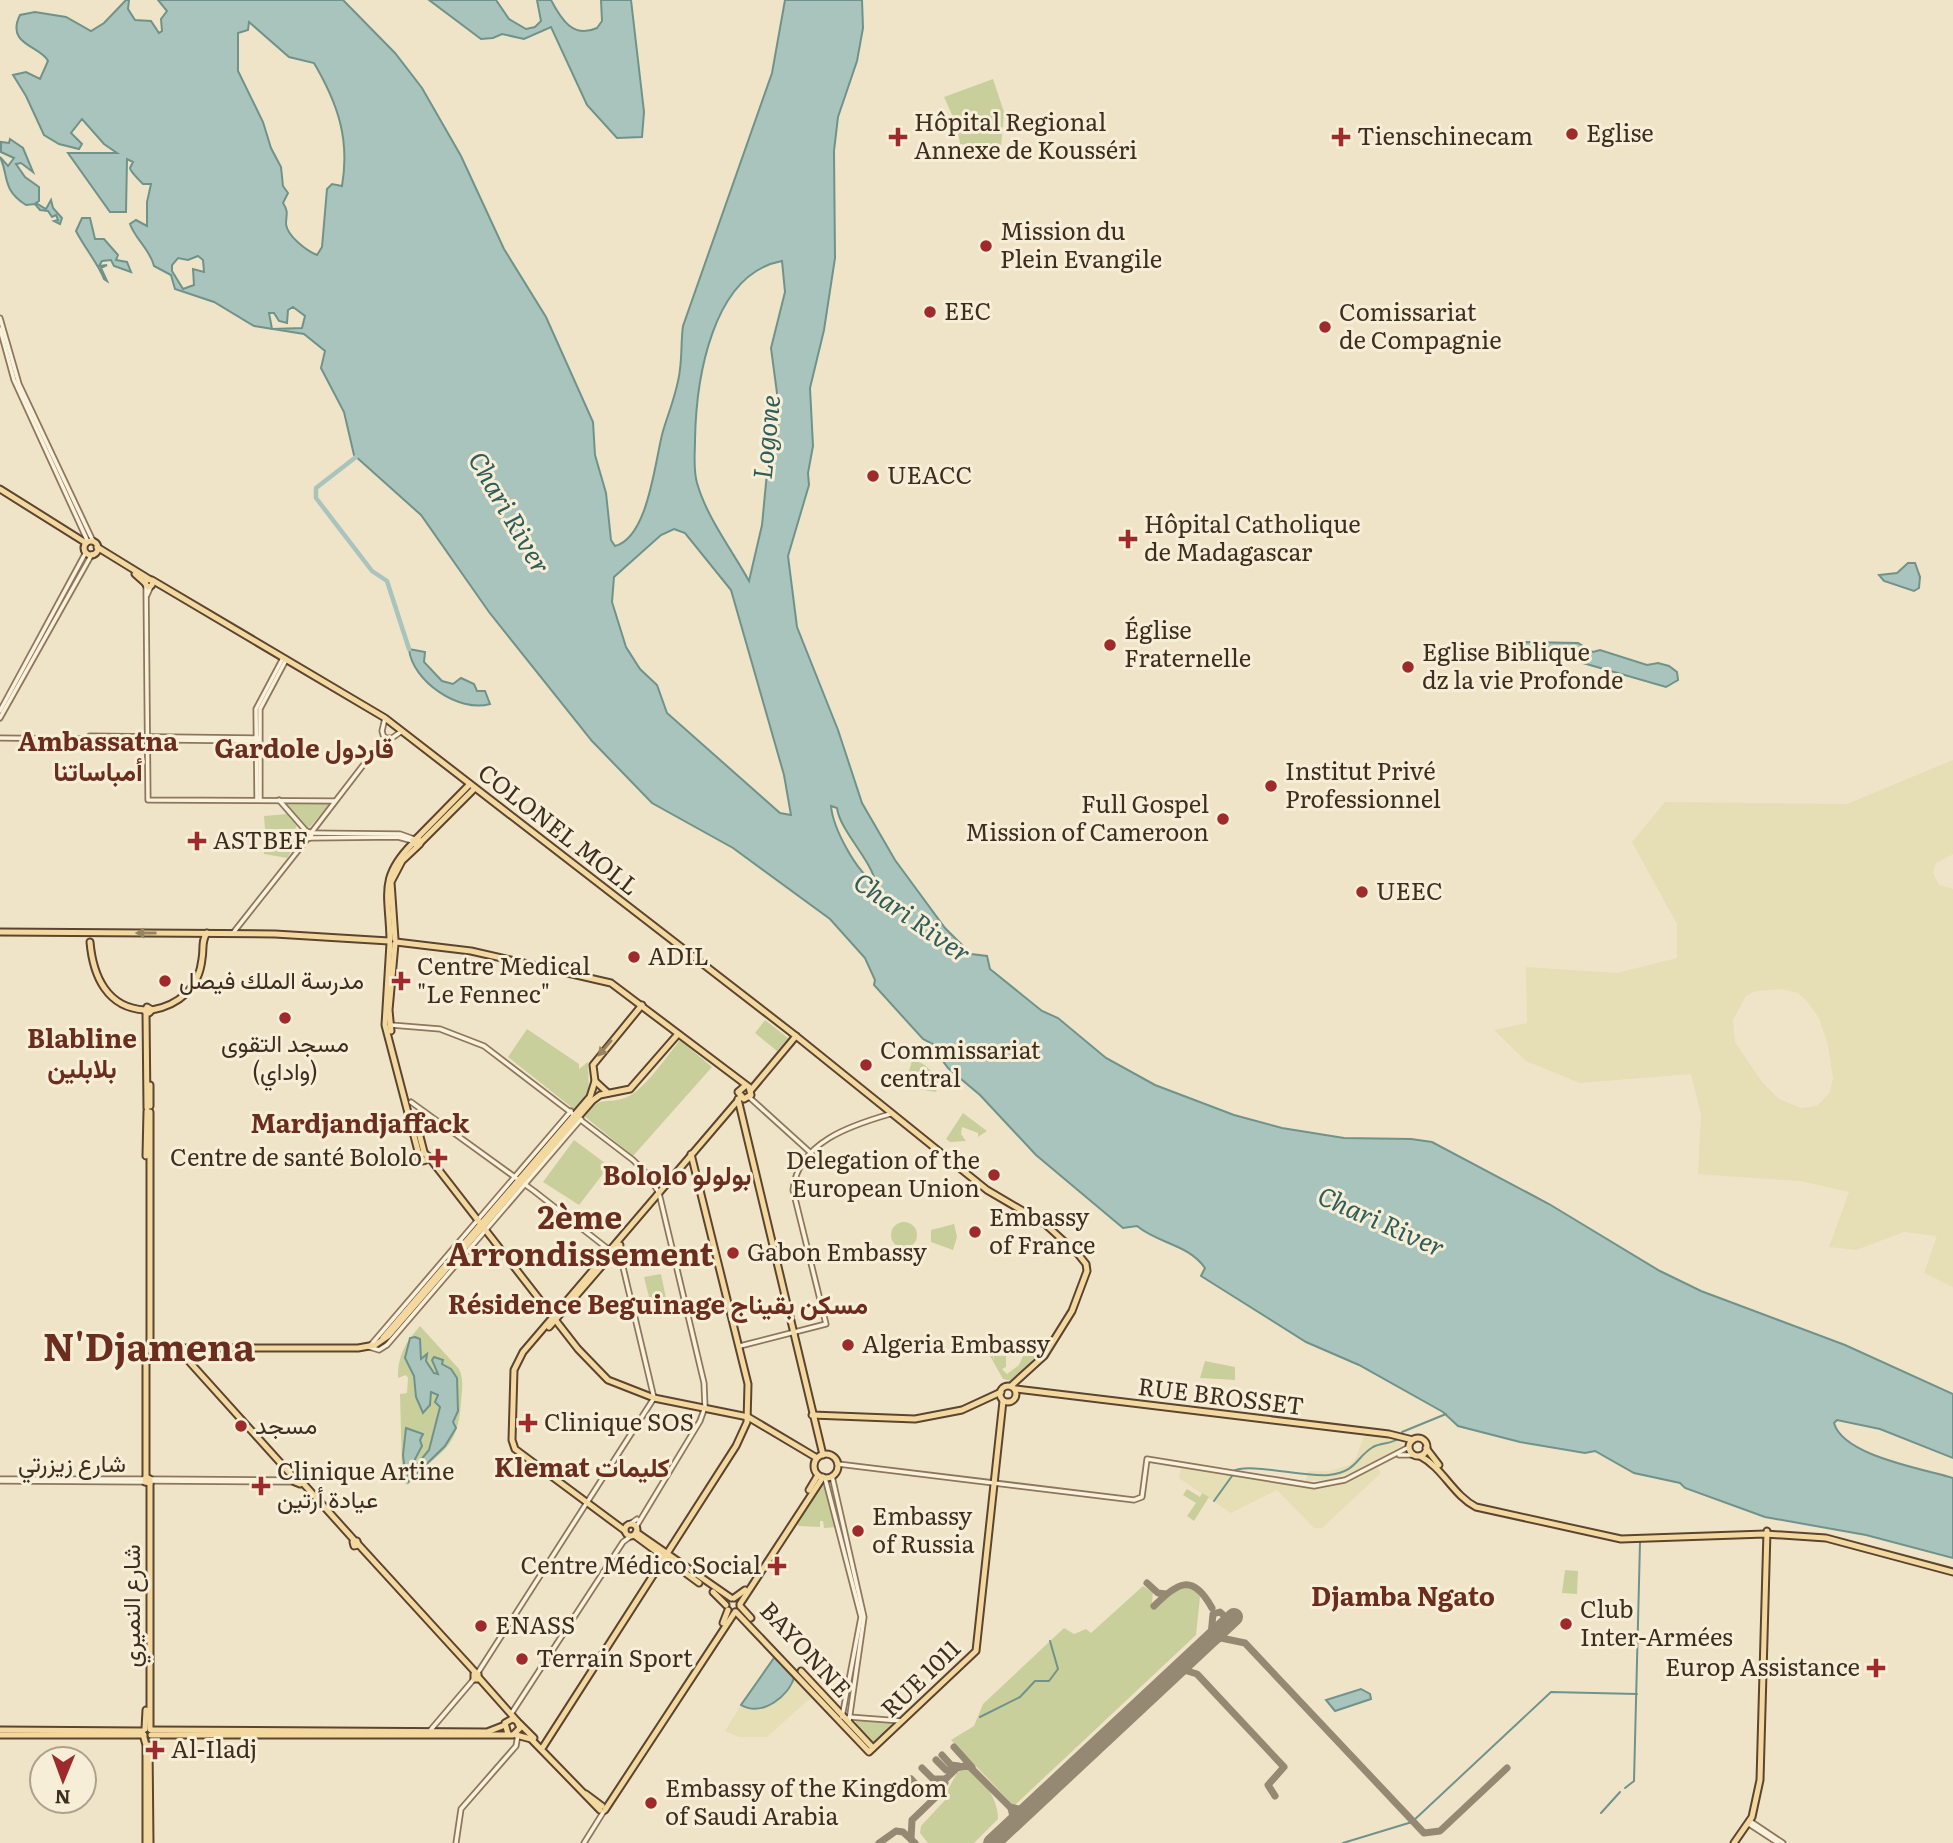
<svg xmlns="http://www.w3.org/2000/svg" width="1953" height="1843" font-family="Literata,Vazirmatn,serif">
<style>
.farmland{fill:#e6deb5;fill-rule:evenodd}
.green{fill:#c9cf9b}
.water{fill:#a9c4bc;stroke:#6f938a;stroke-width:2;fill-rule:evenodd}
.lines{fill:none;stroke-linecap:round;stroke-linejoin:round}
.stream{stroke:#6f938a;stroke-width:2}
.river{stroke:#a9c4bc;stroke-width:4.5}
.taxiway{stroke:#968974;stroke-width:7}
.runway{stroke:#968974;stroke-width:18}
.minor-casing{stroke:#8d765c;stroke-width:7}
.major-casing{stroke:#5b4430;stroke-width:9}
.minor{stroke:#faf1dc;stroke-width:3.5}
.major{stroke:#f3d9a0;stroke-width:5}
.oneway{fill:#988460}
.poi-dot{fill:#9e2a2b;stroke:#f7eed8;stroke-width:2.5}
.labels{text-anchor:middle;stroke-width:6;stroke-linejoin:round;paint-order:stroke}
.poi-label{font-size:24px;fill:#3d2e20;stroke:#f7eed8;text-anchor:start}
.street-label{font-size:24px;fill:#3d2e20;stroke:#f7eed8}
.water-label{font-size:26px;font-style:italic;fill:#2f5d5a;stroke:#f7eed8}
.neighbourhood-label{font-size:26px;font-weight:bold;fill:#6b2e1e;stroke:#f7eed8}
.district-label{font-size:32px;font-weight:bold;fill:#6b2e1e;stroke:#f7eed8}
.town-label{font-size:38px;font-weight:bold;fill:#6b2e1e;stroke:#f7eed8}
</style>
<rect width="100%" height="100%" fill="#f0e4c8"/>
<g class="farmland">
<path d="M 1953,760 L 1953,854 L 1936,863 L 1933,873 L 1939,885 L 1953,889 L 1953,1287 L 1924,1273 L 1937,1236 L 1904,1232 L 1856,1250 L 1829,1247 L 1849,1192 L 1800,1181 L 1698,1174 L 1701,1115 L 1691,1074 L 1580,1083 L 1526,1061 L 1494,1030 L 1527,1023 L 1526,967 L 1617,973 L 1677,958 L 1677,924 L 1632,842 L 1665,802 L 1847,804 ZM 1782,989 L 1798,993 L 1806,1000 L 1819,1018 L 1828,1045 L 1833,1078 L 1830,1092 L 1817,1106 L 1801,1108 L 1779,1099 L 1762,1082 L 1735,1042 L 1733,1020 L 1746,996 L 1756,991 Z"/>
<path d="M 1364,1436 L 1396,1438 L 1402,1446 L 1351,1473 L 1327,1480 L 1306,1481 L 1308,1471 L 1330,1471 L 1349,1465 L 1356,1458 Z"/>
<path d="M 1181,1468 L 1318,1489 L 1335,1486 L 1377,1468 L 1381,1473 L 1322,1528 L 1314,1528 L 1277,1490 L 1231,1513 L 1179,1478 Z"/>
<path d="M 795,1675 L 815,1697 L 807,1701 L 767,1737 L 739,1737 L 725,1731 L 741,1705 L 756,1710 L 779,1699 Z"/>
</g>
<g class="green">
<path d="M 993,79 L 1004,112 L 1001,147 L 960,144 L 957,126 L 944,97 Z"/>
<path d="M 285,802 L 331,802 L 309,828 L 305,828 Z"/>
<path d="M 287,814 L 297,826 L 295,829 L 265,829 L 264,816 Z"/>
<path d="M 264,841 L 294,841 L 295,846 L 287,858 L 264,854 Z"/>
<path d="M 765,1020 L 788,1038 L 777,1051 L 755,1033 Z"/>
<path d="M 527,1029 L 579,1064 L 579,1069 L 588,1062 L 589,1093 L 575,1110 L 508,1057 Z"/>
<path d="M 680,1040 L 712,1067 L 633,1156 L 583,1115 C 604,1093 605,1106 627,1097 C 645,1089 667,1056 680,1040 Z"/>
<path d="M 912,1061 C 926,1061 932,1073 940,1083 L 936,1092 L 904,1087 Z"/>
<path d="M 963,1113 L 987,1131 L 978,1137 L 978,1133 L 962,1127 L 961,1134 L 966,1141 L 950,1142 L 946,1139 Z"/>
<path d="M 574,1140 L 609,1166 L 579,1205 L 543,1182 Z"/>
<circle cx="904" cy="1235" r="13"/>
<path d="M 954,1224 L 957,1237 L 953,1250 L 931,1242 L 931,1230 Z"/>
<path d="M 661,1274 L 666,1298 L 650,1301 L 644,1277 Z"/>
<path d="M 420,1326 L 459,1369 C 464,1379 462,1390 461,1402 C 458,1454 437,1450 408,1485 L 404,1483 L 402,1472 L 400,1394 L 407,1393 L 408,1378 L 406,1375 L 398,1378 C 398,1355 405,1343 420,1326 Z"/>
<path d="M 981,1340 L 993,1341 L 993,1361 L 994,1356 L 1006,1356 L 1006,1367 L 1002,1369 L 1007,1374 L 1019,1365 L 1023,1356 L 1038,1355 L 1012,1381 L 1003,1379 Z"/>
<path d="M 1205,1361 L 1235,1367 L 1235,1380 L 1200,1378 Z"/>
<path d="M 820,1485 L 826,1487 L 837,1527 L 824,1528 L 823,1521 L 820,1521 L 820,1527 L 799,1526 L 795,1522 Z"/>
<path d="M 1187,1489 L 1200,1497 L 1202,1493 L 1209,1497 L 1194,1521 L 1187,1516 L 1196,1503 L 1183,1495 Z"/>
<path d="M 1565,1570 L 1578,1571 L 1577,1594 L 1562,1593 Z"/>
<path d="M 1143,1586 L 1153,1592 L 1152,1603 L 1156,1608 L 1180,1588 L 1187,1586 L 1196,1590 L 1200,1597 L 1196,1635 L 1015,1805 L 1012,1804 L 951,1740 L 974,1726 L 983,1704 L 1064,1628 L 1074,1634 L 1086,1629 L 1091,1633 Z"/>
<path d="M 856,1719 L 890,1722 L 893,1727 L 873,1744 L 855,1725 Z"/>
<path d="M 964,1769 C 982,1772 999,1802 998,1819 L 974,1843 L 928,1843 L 920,1833 L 921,1826 L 947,1798 L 945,1795 L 957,1773 Z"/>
</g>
<g class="water">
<path d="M 126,0 L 129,0 L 128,9 L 135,20 L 151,21 L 159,33 L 162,31 L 161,19 L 167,11 L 158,0 L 343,0 L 395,53 L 422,88 L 461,156 L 504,249 L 546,317 L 593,422 L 595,455 L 606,493 L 611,540 L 615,546 C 649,537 655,459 663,431 C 669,411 678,390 680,369 C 682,355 681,340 683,326 L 772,73 L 785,0 L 862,0 L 863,28 L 857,61 L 838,117 L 834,151 L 835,258 L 824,330 L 810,388 L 813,446 L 808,473 L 809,485 L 788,556 L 797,627 L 838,730 L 862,803 L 895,860 L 945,928 L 971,954 L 987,956 L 990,969 L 1042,1011 L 1058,1018 L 1106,1058 L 1155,1085 L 1234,1115 L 1282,1128 L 1344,1138 L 1411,1139 L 1432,1142 L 1549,1204 L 1660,1271 L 1701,1291 L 1845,1345 L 1953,1394 L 1953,1458 L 1880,1429 L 1837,1420 L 1834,1423 C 1843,1456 1924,1469 1953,1478 L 1953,1558 L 1866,1535 L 1765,1517 L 1685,1488 L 1680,1483 L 1634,1473 L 1595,1451 L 1585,1453 L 1520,1442 L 1458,1426 L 1443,1412 L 1359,1365 L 1306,1342 L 1201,1276 L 1205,1268 C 1188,1244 1159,1244 1137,1226 L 1123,1228 L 1036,1155 L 980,1095 L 948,1068 L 940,1057 L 938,1047 L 923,1039 L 874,985 L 875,980 L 865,958 L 830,919 L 733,848 L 652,803 L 592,741 L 489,612 L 421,515 L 354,455 L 344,412 L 321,368 L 325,351 L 304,334 L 254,326 L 214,302 L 175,289 L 171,275 L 154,266 C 150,249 135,239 130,224 L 136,220 L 147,226 L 147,202 L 151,184 L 143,184 C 140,181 130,171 130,168 L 133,162 L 127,159 L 126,212 L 110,212 L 68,153 L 117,153 L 104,144 L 82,119 L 71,133 L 82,144 L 79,149 L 59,144 L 44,135 L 26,96 L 13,75 L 26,72 L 40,79 L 48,61 C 41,46 5,45 20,15 L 35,12 L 66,17 L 91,31 L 104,23 ZM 249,22 L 289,57 L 314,63 C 338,104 350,139 342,186 L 332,184 L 327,189 L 322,247 L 317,255 C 307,251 287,236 286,224 C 286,215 289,212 283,203 L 288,193 L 283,186 L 281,167 L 271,148 L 263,122 L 238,71 L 238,33 L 248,30 ZM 198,256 L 203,260 L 204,272 L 193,269 L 194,285 L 183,289 L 172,271 L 172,265 L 178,258 L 188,260 ZM 782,261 L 785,292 L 771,348 L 777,393 L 778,435 L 768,462 L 762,525 L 749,581 C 732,550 707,518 697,483 C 693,469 695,454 695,440 C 696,382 711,274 782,261 ZM 293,307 L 305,316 L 302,328 L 272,329 L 269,313 L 274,313 L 279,321 L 287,323 L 288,310 ZM 674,529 L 685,533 L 731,590 L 784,775 L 791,815 L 780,813 L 667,713 L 657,685 L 640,669 L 626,647 L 612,602 L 614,577 L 661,535 ZM 831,806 L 837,808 C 840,831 871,859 876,884 C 856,872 833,828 831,806 Z"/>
<path d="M 429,0 L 496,0 L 509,19 L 526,29 L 535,27 L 541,21 L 537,0 L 551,0 C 561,19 573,39 597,28 L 602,21 L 601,0 L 631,0 L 644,112 L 642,137 L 617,138 L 587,105 L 551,27 L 524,39 L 502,34 L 493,38 L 481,39 Z"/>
<path d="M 10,139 L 23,148 L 33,172 L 21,163 L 16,164 L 25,177 L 39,187 L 39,201 L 36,203 L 46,209 L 51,200 L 53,208 L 62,218 L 60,224 L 54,221 L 58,220 L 56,215 L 52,217 L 48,211 L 40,210 L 35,204 L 26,205 C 1,189 9,175 0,157 L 8,166 L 14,158 L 1,152 L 1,142 L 9,143 Z"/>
<path d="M 82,218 L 90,218 L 95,239 L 104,239 L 118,255 L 116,260 L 127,262 L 131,272 L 114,266 L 111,260 L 102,261 L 99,266 L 107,265 L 101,268 L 107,281 L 104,279 C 99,265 84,247 76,231 Z"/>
<path d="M 1908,563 L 1915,563 L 1920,577 L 1919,588 L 1914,591 L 1884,581 L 1879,575 L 1897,573 Z"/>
<path d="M 1525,642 L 1578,643 L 1593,652 L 1600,650 L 1647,665 L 1658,663 L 1669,666 L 1677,672 L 1678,680 L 1666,687 L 1583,663 L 1562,650 L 1537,651 L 1521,644 Z"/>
<path d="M 409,649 L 425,652 L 424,662 L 442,681 L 453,684 L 461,678 L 474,684 L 477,691 L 485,691 L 490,704 C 459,713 412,681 409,649 Z"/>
<path d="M 415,1337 L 420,1339 L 421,1359 L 427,1354 L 426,1361 L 434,1373 L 438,1374 L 432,1360 L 434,1357 L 443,1360 L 442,1364 L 451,1369 L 457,1378 L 458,1411 L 453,1422 L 456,1428 L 445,1446 L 408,1482 L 405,1479 L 429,1450 L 440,1407 L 435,1402 L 438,1395 L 431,1392 L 430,1405 L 423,1413 L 416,1397 L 414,1376 L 405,1358 L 410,1338 Z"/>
<path d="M 406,1428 L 423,1434 L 420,1440 L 422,1446 L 413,1463 L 405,1472 L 403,1455 Z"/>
<path d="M 776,1655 L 795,1675 C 789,1697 762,1717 741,1705 Z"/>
<path d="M 1361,1689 L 1370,1694 L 1371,1699 L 1335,1711 L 1326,1700 Z"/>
</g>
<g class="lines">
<g class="stream">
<path d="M 1402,1432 L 1446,1414"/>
<path d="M 1233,1471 C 1249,1462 1305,1478 1329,1475 C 1358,1471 1355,1458 1373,1447 C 1381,1443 1390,1444 1398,1439"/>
<path d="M 1214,1501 L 1232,1476"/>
<path d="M 980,1717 L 1020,1697 L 1035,1681 L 1049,1681 L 1058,1669 L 1050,1641"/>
<path d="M 1625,1788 L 1634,1781 L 1640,1543"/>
<path d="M 1601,1813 L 1620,1792"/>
<path d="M 1343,1843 L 1412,1822 L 1551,1692 L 1637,1694"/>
</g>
<path class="river" d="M 356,457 L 316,488 L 316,498 L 372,571 L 387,581 L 409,649"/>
<g class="taxiway">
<path d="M 1147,1583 L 1158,1593 L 1166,1594"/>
<path d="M 1154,1606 C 1178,1583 1192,1572 1212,1608"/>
<path d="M 1215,1635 L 1222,1635 L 1229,1627 L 1230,1621 L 1220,1612 L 1213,1614 L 1211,1635 L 1203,1646 L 1221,1638 L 1245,1643 L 1424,1833 L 1440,1831 L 1507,1768"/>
<path d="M 1171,1676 L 1184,1670 L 1197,1674 L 1284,1767 L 1268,1785 L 1275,1796"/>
<path d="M 954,1747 L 972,1767"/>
<path d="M 942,1755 L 951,1765 L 959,1766"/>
<path d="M 936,1760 L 946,1770 L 954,1770"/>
<path d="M 922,1768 L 933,1779 L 945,1779"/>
<path d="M 911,1779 L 924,1793 L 931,1793 L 957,1768 L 968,1765 L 1010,1807 L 1023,1810 L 1032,1806"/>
<path d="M 1011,1826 L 1013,1817 L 1011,1808"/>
<path d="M 911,1839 L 912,1820 L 938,1795 L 945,1783"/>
<path d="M 879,1843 L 896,1831 L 903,1832 L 915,1843"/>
</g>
<path class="runway" d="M 992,1843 L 1234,1617"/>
<g class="minor-casing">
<g id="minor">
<path d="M 0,318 L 19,384 L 93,541"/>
<path d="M 0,329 L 14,380 L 88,542"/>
<path d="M 146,584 L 148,800 L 335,801"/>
<path d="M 147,595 L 151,586"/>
<path d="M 0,711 L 86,552"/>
<path d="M 0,718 L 92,554"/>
<path d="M 90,736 L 259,738"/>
<path d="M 0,738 L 259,741"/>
<path d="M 384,738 L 382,731 L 385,718"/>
<path d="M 257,800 L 256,709 L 283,658"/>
<path d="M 260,800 L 260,709 L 286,660"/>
<path d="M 279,800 L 307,832"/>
<circle cx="308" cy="835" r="3.5"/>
<path d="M 311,833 L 384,738 L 392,738 L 402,731"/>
<path d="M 311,833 L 400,834 L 414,839"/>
<path d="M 310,838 L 398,837 L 413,841"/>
<path d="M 233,933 L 308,838"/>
<path d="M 391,1025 L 440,1029 L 484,1046 L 633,1160 L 647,1174 L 659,1193 L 704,1383 L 705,1407 L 700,1421 L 636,1527"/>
<path d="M 749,1097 L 812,1154"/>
<path d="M 411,1102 L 534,1191 L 617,1256 L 623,1267 L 654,1398 L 477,1674"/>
<path d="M 571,1111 L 369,1347 L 379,1350 L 387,1345 L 581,1119"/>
<path d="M 740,1346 L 826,1324 L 793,1190 C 798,1142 852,1125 890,1114"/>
<path d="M 1399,1455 L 1413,1455"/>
<path d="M 838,1464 L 1134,1500 L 1142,1497 L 1147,1459 L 1314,1486 L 1345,1480 L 1409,1447"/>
<path d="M 832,1476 L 864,1617 L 849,1721"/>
<path d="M 825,1478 L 861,1617 L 842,1717"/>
<path d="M 0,1479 L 145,1479"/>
<path d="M 150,1479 L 295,1480"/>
<path d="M 0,1481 L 145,1482"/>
<path d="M 151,1481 L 295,1482"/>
<path d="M 630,1524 L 637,1519"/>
<path d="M 511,1714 L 623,1542 L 631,1536"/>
<path d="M 849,1717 L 901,1721"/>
<path d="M 428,1733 L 474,1679"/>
<path d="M 1750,1821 L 1783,1843"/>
<path d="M 1749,1824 L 1778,1843"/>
<path d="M 456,1843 L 461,1809 L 516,1746 L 518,1735"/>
<path d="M 584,1843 L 604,1811"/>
</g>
</g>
<g class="major-casing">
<g id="major">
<path d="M 0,489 L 86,543"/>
<circle cx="91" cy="548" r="7"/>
<path d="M 97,547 L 149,579"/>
<path d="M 135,574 L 145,583"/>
<circle cx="149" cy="583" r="3.5"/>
<path d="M 152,580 L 385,718 L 796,1036 L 987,1190 L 1045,1224 L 1078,1254 L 1086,1264 L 1087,1271 L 1072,1311 L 1044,1356 L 1011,1386"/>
<path d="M 417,838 L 470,784"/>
<path d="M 421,842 L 475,788"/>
<path d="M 0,932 L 275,934 L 389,941"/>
<path d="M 390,939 C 389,894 378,878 413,843"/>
<path d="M 395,939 L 391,882 L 402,861 L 420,844 L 418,838 L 413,840 L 416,845"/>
<path d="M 90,942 C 93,976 107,1008 145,1010"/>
<path d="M 396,942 L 471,951 L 611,983 L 749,1087 L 751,1095 L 744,1099 L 738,1092 L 745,1086"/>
<path d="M 390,943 L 385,1025 L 419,1155"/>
<path d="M 152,1010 L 149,1013 L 145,1011 L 147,1007 L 152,1010 C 179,1005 199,988 202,959 C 204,949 201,941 207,933"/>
<path d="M 146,1012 L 147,1108"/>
<path d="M 391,1031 L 389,1010 L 395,944"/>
<path d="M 150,1085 L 150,1106"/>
<path d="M 751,1090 L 796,1036"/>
<path d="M 608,1093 L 595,1081 L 593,1065 L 642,1005"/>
<path d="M 738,1099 L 823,1455"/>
<path d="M 150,1112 L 150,1345 L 146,1348 L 149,1350 L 152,1347"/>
<path d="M 417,1125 L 424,1152"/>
<circle cx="423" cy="1157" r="4"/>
<path d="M 146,1156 L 147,1111"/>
<path d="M 428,1156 L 578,1349 L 608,1380 L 654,1398 L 748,1417 L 817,1458"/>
<path d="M 549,1327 L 620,1245"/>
<path d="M 383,1338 L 590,1097 L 595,1081"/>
<path d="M 152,1348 L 358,1348 L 375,1345 L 388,1336 L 592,1101 L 600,1095 L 630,1089 L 678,1034"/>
<path d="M 177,1348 L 295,1479"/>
<circle cx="1008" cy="1394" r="8"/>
<path d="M 1016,1389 L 1389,1434 L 1413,1440"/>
<path d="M 812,1415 L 915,1419 L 962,1410 L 1001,1392"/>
<circle cx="1418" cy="1447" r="9"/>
<path d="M 1426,1448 L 1439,1465"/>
<circle cx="826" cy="1466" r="12"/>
<path d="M 1420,1456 C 1443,1468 1453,1495 1476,1507 L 1621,1539 L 1765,1534 L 1826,1538 L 1953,1572"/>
<path d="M 146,1477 L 146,1349"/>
<path d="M 146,1477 L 150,1479 L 150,1483 L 145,1482 Z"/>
<path d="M 301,1478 L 300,1484 L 295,1482 L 296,1478 Z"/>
<path d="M 302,1482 L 355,1541"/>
<path d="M 809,1490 L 818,1475"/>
<circle cx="631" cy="1530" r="6"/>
<path d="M 624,1530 L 515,1449 L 512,1440 L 514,1370 L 523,1352 L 740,1098"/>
<path d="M 636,1532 L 731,1598"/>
<path d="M 634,1535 L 699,1583"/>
<path d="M 357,1541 L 358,1545 L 354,1546 L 353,1542 Z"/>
<path d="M 358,1544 L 476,1673"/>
<path d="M 713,1592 L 726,1605"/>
<path d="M 734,1598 L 745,1590"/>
<path d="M 740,1604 L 823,1477"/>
<path d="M 740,1606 L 751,1618"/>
<path d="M 736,1612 L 869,1752 L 976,1651 L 1003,1401"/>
<path d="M 723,1623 L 728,1610"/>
<path d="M 801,1671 L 873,1748"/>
<rect x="474" y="1674" width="4" height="5"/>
<path d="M 479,1678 L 517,1721"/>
<path d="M 519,1723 L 534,1738"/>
<path d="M 145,1729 L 146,1710"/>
<path d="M 150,1729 L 150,1483"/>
<path d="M 0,1730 L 143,1731"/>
<path d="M 151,1730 L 487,1732 L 505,1725"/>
<path d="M 143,1734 L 146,1745 L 146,1843"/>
<path d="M 0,1735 L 144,1735"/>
<path d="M 151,1735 L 513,1735 L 520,1728 L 517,1721 L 512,1719 L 505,1723 L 508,1734"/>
<path d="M 516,1735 L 531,1739 L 600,1810"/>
<path d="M 149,1745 L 150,1843"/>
<path d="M 543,1747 L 736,1446 L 747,1422 L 748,1384 L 691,1154"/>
<path d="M 586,1794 L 602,1806"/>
<path d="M 605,1810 L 735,1612"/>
<path d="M 1734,1843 L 1752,1817 L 1760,1780 L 1767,1531"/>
</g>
</g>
<use href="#minor" class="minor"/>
<use href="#major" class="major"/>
</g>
<defs><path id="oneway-solid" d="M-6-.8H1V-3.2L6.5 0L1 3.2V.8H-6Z" transform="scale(1.75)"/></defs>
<g class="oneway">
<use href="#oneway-solid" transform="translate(146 933) rotate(180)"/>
<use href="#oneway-solid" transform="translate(605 1048) rotate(130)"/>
</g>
<g class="poi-dot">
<circle cx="1572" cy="134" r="7"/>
<path d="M894.5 126.5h7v7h7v7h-7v7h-7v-7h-7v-7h7z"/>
<path d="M1337.5 126.5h7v7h7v7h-7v7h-7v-7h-7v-7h7z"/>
<circle cx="986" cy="246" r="7"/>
<circle cx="930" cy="312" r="7"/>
<circle cx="1325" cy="327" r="7"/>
<circle cx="873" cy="476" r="7"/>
<path d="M1124.5 528.5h7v7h7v7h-7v7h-7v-7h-7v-7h7z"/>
<circle cx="1110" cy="645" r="7"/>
<circle cx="1408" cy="667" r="7"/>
<circle cx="1271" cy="786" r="7"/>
<circle cx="1223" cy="819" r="7"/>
<path d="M193.5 830.5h7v7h7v7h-7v7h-7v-7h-7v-7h7z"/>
<circle cx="1362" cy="892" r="7"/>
<circle cx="634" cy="957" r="7"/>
<circle cx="165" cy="981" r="7"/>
<path d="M397.5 970.5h7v7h7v7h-7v7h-7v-7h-7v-7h7z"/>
<circle cx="285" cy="1018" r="7"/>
<circle cx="866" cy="1065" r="7"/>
<path d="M434.5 1147.5h7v7h7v7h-7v7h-7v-7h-7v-7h7z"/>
<circle cx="994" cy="1175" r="7"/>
<circle cx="975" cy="1232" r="7"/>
<circle cx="733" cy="1253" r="7"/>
<circle cx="848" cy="1345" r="7"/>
<path d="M524.5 1412.5h7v7h7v7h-7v7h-7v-7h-7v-7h7z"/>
<circle cx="241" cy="1426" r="7"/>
<path d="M257.5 1475.5h7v7h7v7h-7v7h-7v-7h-7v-7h7z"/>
<circle cx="858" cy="1531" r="7"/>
<path d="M773.5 1555.5h7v7h7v7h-7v7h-7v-7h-7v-7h7z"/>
<circle cx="1566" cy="1624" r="7"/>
<circle cx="481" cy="1626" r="7"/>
<circle cx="522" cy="1659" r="7"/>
<path d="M1872.5 1657.5h7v7h7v7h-7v7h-7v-7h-7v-7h7z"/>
<path d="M151.5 1739.5h7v7h7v7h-7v7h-7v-7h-7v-7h7z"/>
<circle cx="651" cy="1803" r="7"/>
</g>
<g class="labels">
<g class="poi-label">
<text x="914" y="131">Hôpital Regional<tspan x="914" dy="28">Annexe de Kousséri</tspan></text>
<text x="1586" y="142">Eglise</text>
<text x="1357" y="145">Tienschinecam</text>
<text x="1000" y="240">Mission du<tspan x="1000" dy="28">Plein Evangile</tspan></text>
<text x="944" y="320">EEC</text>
<text x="1339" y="321">Comissariat<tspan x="1339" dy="28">de Compagnie</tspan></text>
<text x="887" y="484">UEACC</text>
<text x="1144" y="533">Hôpital Catholique<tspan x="1144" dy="28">de Madagascar</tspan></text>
<text x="1124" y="639">Église<tspan x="1124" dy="28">Fraternelle</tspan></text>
<text x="1422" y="661">Eglise Biblique<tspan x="1422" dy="28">dz la vie Profonde</tspan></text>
<text x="1285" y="780">Institut Privé<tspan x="1285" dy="28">Professionnel</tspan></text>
<text x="1209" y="813" text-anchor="end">Full Gospel<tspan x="1209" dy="28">Mission of Cameroon</tspan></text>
<text x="213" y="849">ASTBEF</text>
<text x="1376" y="900">UEEC</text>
<text x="648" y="965">ADIL</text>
<text x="417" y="975">Centre Medical<tspan x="417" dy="28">"Le Fennec"</tspan></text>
<text x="179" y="989">مدرسة الملك فيصل</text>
<text x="285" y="1052" text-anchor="middle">مسجد التقوى<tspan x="285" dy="28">(واداي)</tspan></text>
<text x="880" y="1059">Commissariat<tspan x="880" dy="28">central</tspan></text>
<text x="422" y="1166" text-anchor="end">Centre de santé Bololo</text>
<text x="980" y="1169" text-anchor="end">Delegation of the<tspan x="980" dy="28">European Union</tspan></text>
<text x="989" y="1226">Embassy<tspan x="989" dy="28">of France</tspan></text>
<text x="747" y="1261">Gabon Embassy</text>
<text x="862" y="1353">Algeria Embassy</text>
<text x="544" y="1431">Clinique SOS</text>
<text x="255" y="1434">مسجد</text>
<text x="277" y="1480">Clinique Artine<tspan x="277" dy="28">عيادة أرتين</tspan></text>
<text x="872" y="1525">Embassy<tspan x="872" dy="28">of Russia</tspan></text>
<text x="761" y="1574" text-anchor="end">Centre Médico Social</text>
<text x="1580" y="1618">Club<tspan x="1580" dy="28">Inter-Armées</tspan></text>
<text x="495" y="1634">ENASS</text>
<text x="536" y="1667">Terrain Sport</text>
<text x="1860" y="1676" text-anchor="end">Europ Assistance</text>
<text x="171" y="1758">Al-Iladj</text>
<text x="665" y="1797">Embassy of the Kingdom<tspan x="665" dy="28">of Saudi Arabia</tspan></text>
</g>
<g class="street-label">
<text transform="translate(558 830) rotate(38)" y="8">COLONEL MOLL</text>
<text transform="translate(1221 1397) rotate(7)" y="8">RUE BROSSET</text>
<text x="72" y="1472">شارع زيزرتي</text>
<text transform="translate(132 1606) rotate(-90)" y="8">شارع النميري</text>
<text transform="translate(805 1650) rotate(47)" y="8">BAYONNE</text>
<text transform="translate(921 1679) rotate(-44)" y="8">RUE 1011</text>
</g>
<g class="water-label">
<text transform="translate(767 437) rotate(-84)" y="9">Logone</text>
<text transform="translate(509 513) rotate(60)" y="9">Chari River</text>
<text transform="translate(912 918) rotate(35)" y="9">Chari River</text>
<text transform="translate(1381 1222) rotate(24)" y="9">Chari River</text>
</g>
<g class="neighbourhood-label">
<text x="98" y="751">Ambassatna<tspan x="98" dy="30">أمباساتنا</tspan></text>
<text x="304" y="758">Gardole قاردول</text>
<text x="82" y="1048">Blabline<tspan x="82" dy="30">بلابلين</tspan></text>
<text x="360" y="1133">Mardjandjaffack</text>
<text x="677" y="1185">Bololo بولولو</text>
<text x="658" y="1314">Résidence Beguinage مسكن بقيناج</text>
<text x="582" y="1477">Klemat كليمات</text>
<text x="1403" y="1606">Djamba Ngato</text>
</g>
<g class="district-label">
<text x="580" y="1229">2ème<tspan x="580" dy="37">Arrondissement</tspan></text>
</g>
<g class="town-label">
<text x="149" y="1361">N'Djamena</text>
</g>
</g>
<g transform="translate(63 1780) rotate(181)"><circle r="33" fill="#f7eed8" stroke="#ada18e" stroke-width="2"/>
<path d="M0-5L12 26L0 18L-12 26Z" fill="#9e2a2b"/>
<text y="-10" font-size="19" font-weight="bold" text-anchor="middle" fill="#3d2e20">N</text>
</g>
</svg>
